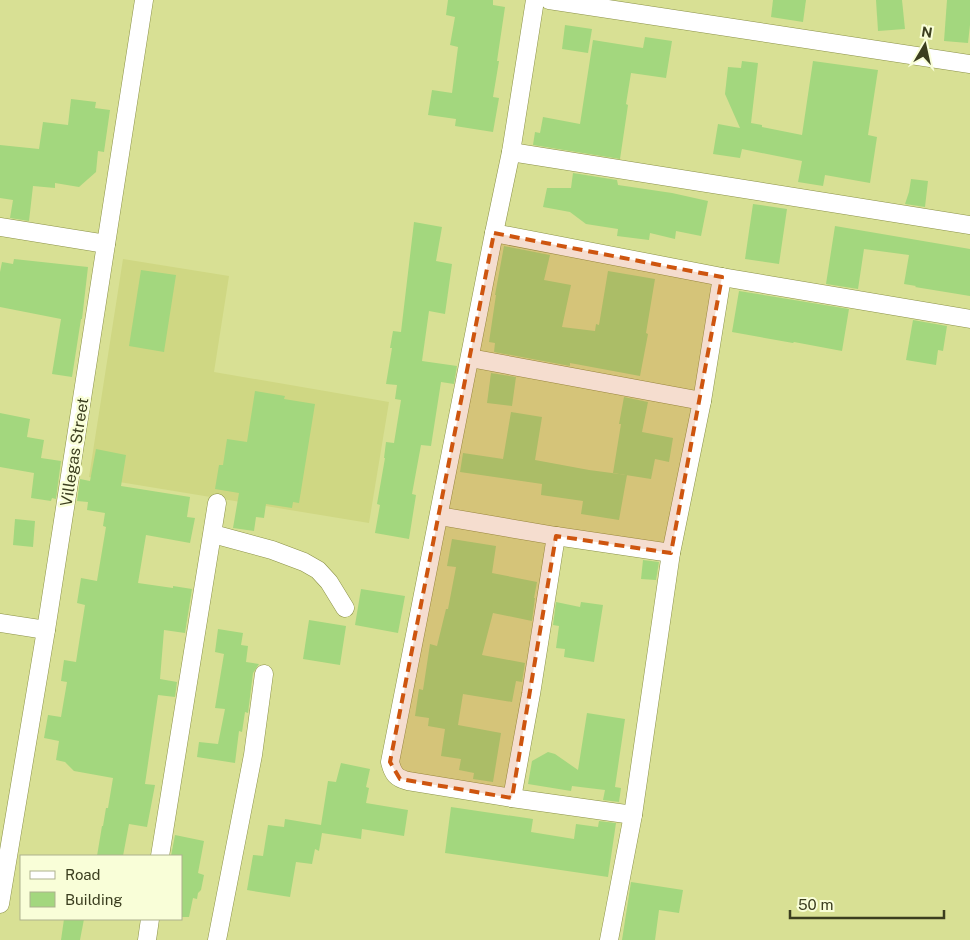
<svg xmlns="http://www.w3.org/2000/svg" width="970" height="940" font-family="'Public Sans',sans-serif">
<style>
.built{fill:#cfd783}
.building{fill:#a3d77e}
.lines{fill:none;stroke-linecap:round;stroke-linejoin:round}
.street-casing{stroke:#8b9148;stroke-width:19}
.street{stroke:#fff;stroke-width:18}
.marked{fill:#ce550f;fill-opacity:0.2;stroke:#ce550f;stroke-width:4;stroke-dasharray:10 6;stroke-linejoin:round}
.labels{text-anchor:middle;stroke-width:5;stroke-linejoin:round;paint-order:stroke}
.street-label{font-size:16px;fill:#3b3e1f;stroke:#f9fed8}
</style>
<rect width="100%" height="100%" fill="#d8e094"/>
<path class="built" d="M 123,259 L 229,276 L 214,372 L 389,402 L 369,523 L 89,477 Z"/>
<g class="building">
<path d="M 448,0 L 493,0 L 493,5 L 505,7 L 497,61 L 499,61 L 493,97 L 499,98 L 493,132 L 455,126 L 456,119 L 428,115 L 432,90 L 452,93 L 458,47 L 450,45 L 455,17 L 446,15 Z"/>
<path d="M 773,0 L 806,0 L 803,22 L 771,17 Z"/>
<path d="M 876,0 L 902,0 L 905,29 L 878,31 Z"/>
<path d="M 947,0 L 970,0 L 970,25 L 968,43 L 944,41 Z"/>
<path d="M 565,25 L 592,29 L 588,53 L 562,49 Z"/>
<path d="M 645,37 L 672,41 L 666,78 L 631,73 L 626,104 L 628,105 L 620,159 L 533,145 L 535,132 L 540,133 L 543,117 L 580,124 L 593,40 L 643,48 Z"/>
<path d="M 742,61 L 758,63 L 751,123 L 762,125 L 762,127 L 802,135 L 813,61 L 878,70 L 868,135 L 877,137 L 870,183 L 825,175 L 823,186 L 798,182 L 802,161 L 742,149 L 740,158 L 713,154 L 718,124 L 740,128 L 725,94 L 728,67 L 741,68 Z"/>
<path d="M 71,99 L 96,102 L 95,108 L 110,110 L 104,152 L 98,151 L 96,172 L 79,187 L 55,183 L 55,188 L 33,186 L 29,221 L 10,218 L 13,200 L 0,198 L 0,145 L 39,149 L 43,122 L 68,125 Z"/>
<path d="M 573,173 L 617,180 L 618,185 L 672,193 L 708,201 L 701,236 L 676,231 L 675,239 L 650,233 L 649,240 L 617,236 L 618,229 L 586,224 L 570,212 L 543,207 L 547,188 L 571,188 Z"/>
<path d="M 911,179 L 928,181 L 925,207 L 905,204 L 909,192 Z"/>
<path d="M 753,204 L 787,209 L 779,264 L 745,259 Z"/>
<path d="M 414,222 L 442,227 L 436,261 L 452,264 L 445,314 L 429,311 L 422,361 L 457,366 L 454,384 L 441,382 L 431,446 L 421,445 L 412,494 L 416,495 L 409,539 L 375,533 L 380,505 L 377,504 L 385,458 L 384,458 L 386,442 L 394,443 L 401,400 L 395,399 L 397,385 L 386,384 L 392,348 L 390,348 L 393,331 L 401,332 Z"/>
<path d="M 835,226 L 970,249 L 970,296 L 915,287 L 916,286 L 904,284 L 909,255 L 864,249 L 858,289 L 826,284 Z"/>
<path d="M 504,246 L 550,255 L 544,280 L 571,285 L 562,327 L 595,331 L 596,324 L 599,325 L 608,271 L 655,279 L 646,333 L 648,334 L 640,376 L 570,363 L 570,366 L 494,352 L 495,343 L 489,342 L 496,295 L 495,295 Z"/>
<path d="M 14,259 L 88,267 L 82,319 L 81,319 L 72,377 L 52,374 L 61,319 L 0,307 L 0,272 L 2,262 L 13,264 Z"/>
<path d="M 141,270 L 176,275 L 164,352 L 129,346 Z"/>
<path d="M 739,291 L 849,309 L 842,351 L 794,342 L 793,343 L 732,332 Z"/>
<path d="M 913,320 L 947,326 L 943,351 L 938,350 L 936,365 L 906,360 Z"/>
<path d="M 491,373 L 516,377 L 512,406 L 487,403 Z"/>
<path d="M 255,391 L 285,396 L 284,399 L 315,404 L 299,503 L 293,502 L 292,508 L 266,504 L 264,518 L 256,517 L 254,531 L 233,528 L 239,493 L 215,489 L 219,465 L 223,465 L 227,439 L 247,442 Z"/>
<path d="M 624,397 L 648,402 L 642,432 L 673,438 L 669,462 L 655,459 L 651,479 L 613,473 L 621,424 L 619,424 Z"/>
<path d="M 511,412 L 542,417 L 535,460 L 589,470 L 627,475 L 619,520 L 581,514 L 583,501 L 541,495 L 542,484 L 460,472 L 463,453 L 503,459 Z"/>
<path d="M 0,413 L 30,419 L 27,437 L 44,440 L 41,458 L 61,461 L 56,499 L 52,498 L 51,501 L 31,498 L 34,473 L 0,467 Z"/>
<path d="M 96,449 L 126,455 L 121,486 L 190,497 L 187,517 L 195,518 L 190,543 L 146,535 L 138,583 L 173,588 L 173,586 L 192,589 L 185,633 L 164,630 L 160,679 L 177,682 L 175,697 L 158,695 L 145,784 L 155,785 L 147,827 L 129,824 L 123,856 L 97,856 L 102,826 L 103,826 L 106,808 L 108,808 L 113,778 L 74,771 L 65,762 L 56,760 L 59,741 L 44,738 L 48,715 L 61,717 L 67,682 L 61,681 L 64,660 L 76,662 L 85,605 L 77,603 L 81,578 L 97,581 L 106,527 L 103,526 L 105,513 L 87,510 L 88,502 L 77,501 L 80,479 L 90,481 Z"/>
<path d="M 15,519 L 35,521 L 33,547 L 13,545 Z"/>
<path d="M 452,539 L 496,546 L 492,573 L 537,582 L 534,598 L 535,598 L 532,621 L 493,613 L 482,655 L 525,663 L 522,682 L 516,681 L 512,702 L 463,694 L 458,725 L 501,733 L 493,782 L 473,779 L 474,773 L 459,770 L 461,759 L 441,756 L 445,729 L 428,726 L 429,718 L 415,716 L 419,689 L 423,690 L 430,644 L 437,646 L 446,609 L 448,609 L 456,567 L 447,566 Z"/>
<path d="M 643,560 L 659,562 L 656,580 L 641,579 Z"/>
<path d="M 361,589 L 405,596 L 398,633 L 355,625 Z"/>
<path d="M 556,602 L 580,607 L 581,602 L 603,605 L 594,662 L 564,657 L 565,649 L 556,648 L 559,626 L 553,625 Z"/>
<path d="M 309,620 L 346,626 L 340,665 L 303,659 Z"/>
<path d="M 218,629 L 243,633 L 241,645 L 248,646 L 246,662 L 259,664 L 253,673 L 248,713 L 245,712 L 242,732 L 239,731 L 235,763 L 197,757 L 199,742 L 218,744 L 225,709 L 215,708 L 224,654 L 215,652 Z"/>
<path d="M 587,713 L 625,719 L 615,787 L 621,788 L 619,802 L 603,800 L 605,790 L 572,786 L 571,791 L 528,784 L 532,761 L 548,752 L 555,754 L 578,770 Z"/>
<path d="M 341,763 L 370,769 L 366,787 L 369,788 L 366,803 L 408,810 L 404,836 L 362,829 L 361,839 L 322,833 L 319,851 L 315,849 L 312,864 L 296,862 L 290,897 L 247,890 L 253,855 L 263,856 L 268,825 L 284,827 L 285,819 L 321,825 L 328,781 L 336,782 Z"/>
<path d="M 451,807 L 533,819 L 531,832 L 574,839 L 576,824 L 598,827 L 599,821 L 616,823 L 608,877 L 445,853 Z"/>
<path d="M 175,835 L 204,841 L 198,873 L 204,875 L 201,890 L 198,893 L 197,899 L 193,898 L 189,917 L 181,917 L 181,856 L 171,856 Z"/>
<path d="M 631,882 L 683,890 L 679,913 L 659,910 L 655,940 L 622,940 Z"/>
<path d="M 64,919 L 84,919 L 80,940 L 61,940 Z"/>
</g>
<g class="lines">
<g class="street-casing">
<g id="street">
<path d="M 535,0 L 511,152 L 494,233 L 390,762 C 393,774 396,778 408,781 L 512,798 L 633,815"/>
<path d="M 549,0 L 970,64"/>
<path d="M 511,152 L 970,225"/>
<path d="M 0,227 L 106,244"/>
<path d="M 494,233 L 722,277 L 970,319"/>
<path d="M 470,358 L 702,401"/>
<path d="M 439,516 L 556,536 L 671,553"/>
<path d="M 213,534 L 272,550 L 304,562 L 318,570 L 329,582 L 345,608"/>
<path d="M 0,623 L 46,630"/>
<path d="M 512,798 L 531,694 L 556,536"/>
<path d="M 160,856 L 217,503"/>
<path d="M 0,904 L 46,630 L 144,0"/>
<path d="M 147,940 L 150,919"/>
<path d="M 217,940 L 253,755 L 264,674"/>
<path d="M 609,940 L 633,815 L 671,553 L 702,401 L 722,277"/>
</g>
</g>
<use href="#street" class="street"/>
</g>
<path class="marked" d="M 494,233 L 722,277 L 671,553 L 556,536 L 512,798 L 400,779 L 390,762 Z"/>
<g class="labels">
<g class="street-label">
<text transform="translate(74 452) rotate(-81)" y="6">Villegas Street</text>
</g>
</g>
<rect x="20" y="855" width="162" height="65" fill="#f9fed8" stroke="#adb18e"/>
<rect x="30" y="871" width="25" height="8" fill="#ffffff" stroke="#adb18e"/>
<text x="65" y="880" font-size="15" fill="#3b3e1f">Road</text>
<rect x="30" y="892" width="25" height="15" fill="#a3d77e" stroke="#adb18e"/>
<text x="65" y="905" font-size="15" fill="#3b3e1f">Building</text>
<g transform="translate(925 45) rotate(9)" stroke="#f9fed8" stroke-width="4" paint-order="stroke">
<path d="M0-4L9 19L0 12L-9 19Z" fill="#3b3e1f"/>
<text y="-8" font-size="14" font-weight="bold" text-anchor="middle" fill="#3b3e1f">N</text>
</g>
<path d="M790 910v8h154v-8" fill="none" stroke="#3b3e1f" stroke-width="2.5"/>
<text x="798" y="910" font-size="15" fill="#3b3e1f" stroke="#f9fed8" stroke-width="4" paint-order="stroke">50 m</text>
</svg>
